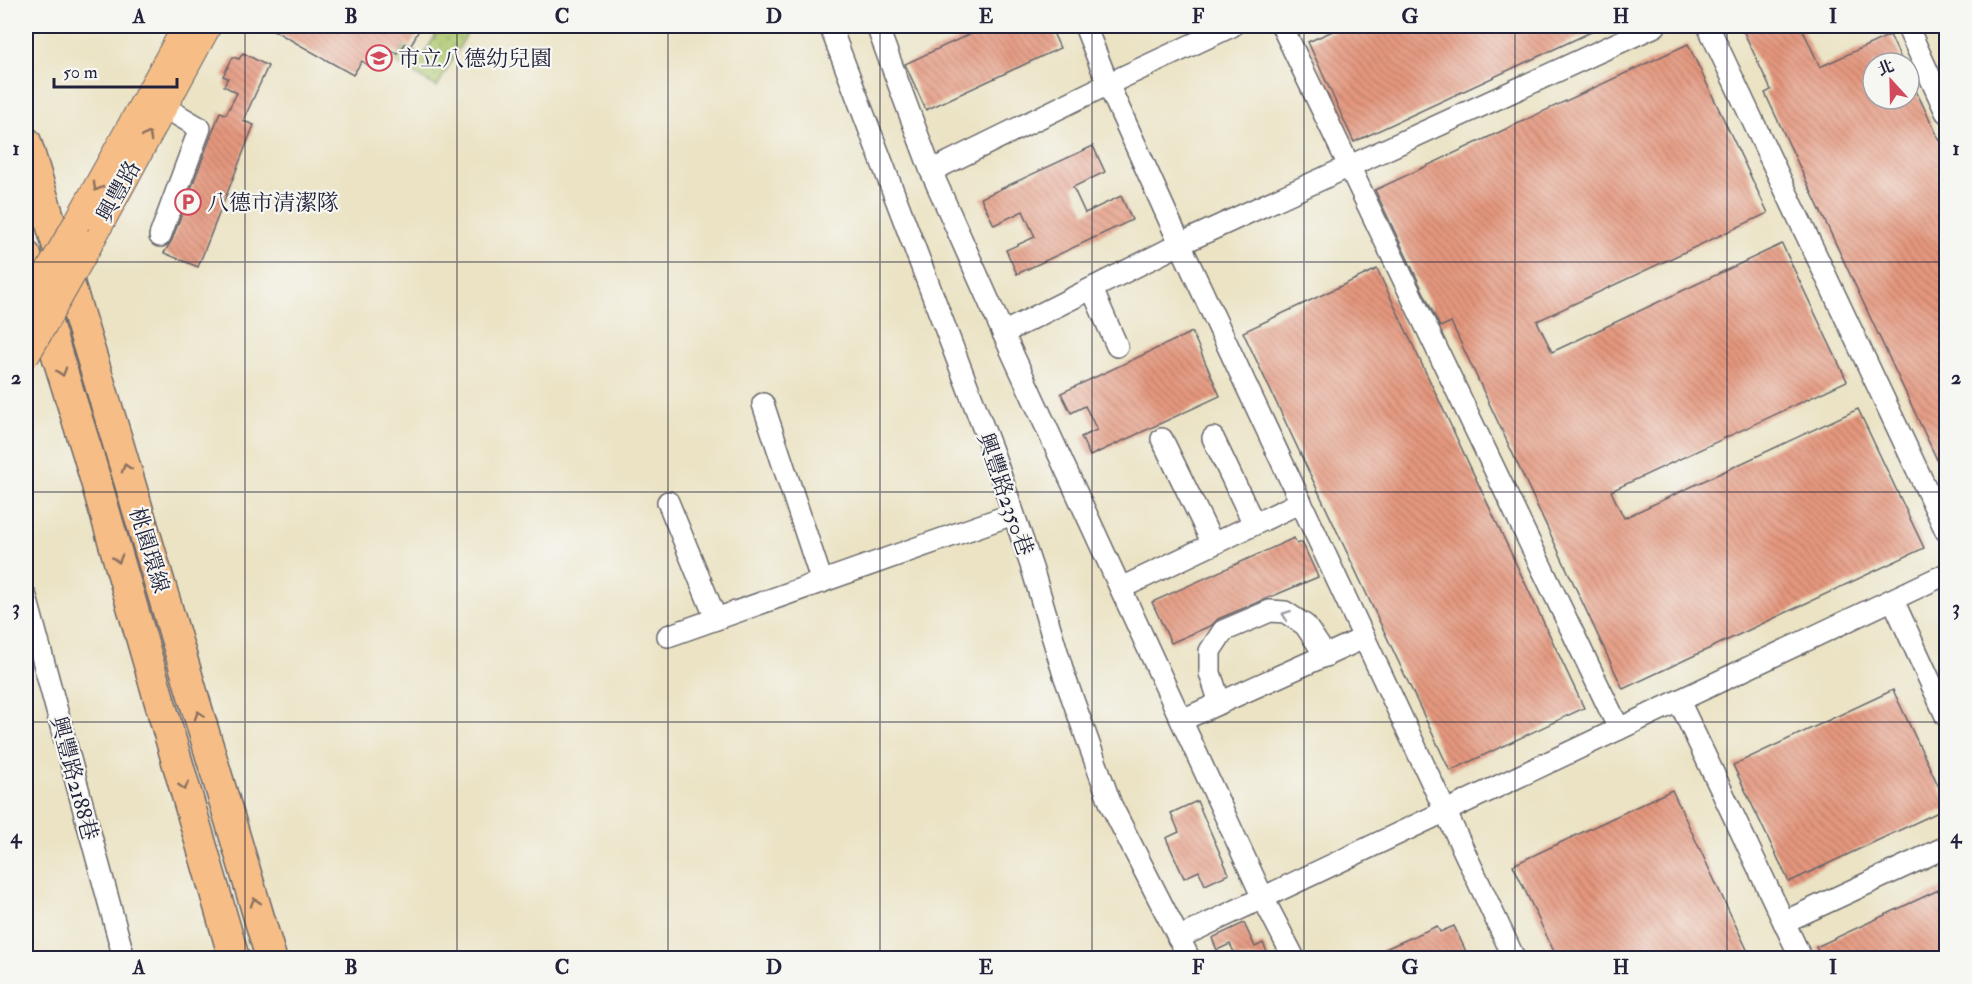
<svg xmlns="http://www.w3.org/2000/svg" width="1972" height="984" font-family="'IM FELL Double Pica','Noto Serif TC',serif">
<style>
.park{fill:url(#park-dots);stroke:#687554;stroke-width:1.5}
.building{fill:url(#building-back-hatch)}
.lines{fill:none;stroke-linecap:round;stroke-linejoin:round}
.minor-casing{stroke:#68666b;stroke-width:24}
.major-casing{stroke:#68666b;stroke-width:28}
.highway-casing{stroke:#68666b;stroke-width:33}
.minor{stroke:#fff;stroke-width:21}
.major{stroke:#f6be86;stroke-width:26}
.highway{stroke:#f6be86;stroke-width:30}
.major-bridge-casing{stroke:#68666b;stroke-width:28;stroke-linecap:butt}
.major-bridge{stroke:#f6be86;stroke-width:26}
.oneway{stroke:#8c7060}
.oneway2{stroke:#9c9ca7}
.grid{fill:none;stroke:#22223b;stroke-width:1.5;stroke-opacity:0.55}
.labels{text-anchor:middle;stroke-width:4.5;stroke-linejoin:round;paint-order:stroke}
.poi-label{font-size:22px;fill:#22223b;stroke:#f6f6f2;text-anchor:start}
.street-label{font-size:22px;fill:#22223b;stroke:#f6f6f2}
.neatline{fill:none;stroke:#22223b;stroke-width:2}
.grid-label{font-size:20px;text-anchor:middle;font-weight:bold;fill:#22223b}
</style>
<defs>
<pattern id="park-dots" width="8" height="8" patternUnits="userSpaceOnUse" patternTransform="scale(1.5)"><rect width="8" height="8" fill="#adc86e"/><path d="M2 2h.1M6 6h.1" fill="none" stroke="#8ca25c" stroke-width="1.8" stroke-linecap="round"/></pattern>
<pattern id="building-back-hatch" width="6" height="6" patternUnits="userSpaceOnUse" patternTransform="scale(1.5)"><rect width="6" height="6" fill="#e5977e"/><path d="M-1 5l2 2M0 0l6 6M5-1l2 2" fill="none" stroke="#b97b68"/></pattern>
</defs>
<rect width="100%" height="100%" fill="#f6f6f2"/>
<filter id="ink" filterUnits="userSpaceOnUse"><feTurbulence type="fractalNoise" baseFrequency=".0167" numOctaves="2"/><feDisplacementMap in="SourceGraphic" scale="12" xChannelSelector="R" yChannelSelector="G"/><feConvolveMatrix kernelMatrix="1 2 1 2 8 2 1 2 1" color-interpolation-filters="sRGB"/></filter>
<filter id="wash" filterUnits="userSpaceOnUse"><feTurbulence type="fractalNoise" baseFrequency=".008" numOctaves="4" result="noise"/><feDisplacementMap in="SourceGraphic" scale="24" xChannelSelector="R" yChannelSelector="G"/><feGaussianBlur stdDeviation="1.35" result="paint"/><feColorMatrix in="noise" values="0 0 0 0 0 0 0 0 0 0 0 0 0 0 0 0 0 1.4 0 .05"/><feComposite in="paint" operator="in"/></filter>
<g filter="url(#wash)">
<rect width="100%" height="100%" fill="#ebe3c4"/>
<path class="park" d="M 441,26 L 458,26 L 468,32 L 437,87 L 394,62 L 404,46 L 423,56 Z"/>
<g id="blocks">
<g class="building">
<path d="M 266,26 L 421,26 L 410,47 L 405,44 L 398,54 L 385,47 L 372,68 L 362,61 L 353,75 Z"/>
<path d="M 987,26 L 1050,26 L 1060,48 L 926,110 L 905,64 Z"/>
<path d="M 1344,26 L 1604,26 L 1354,142 L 1308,42 Z"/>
<path d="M 1741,26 L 1801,26 L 1820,67 L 1890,35 L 1903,63 L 1873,63 L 1873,99 L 1909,99 L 1909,76 L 1947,156 L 1947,481 L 1765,93 L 1771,90 Z"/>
<path d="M 1688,44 L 1768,213 L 1537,321 L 1552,352 L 1782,244 L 1847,381 L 1611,491 L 1624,518 L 1858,409 L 1924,548 L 1623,689 L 1451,322 L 1440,327 L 1375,190 Z"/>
<path d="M 243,53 L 268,66 L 243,121 L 254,125 L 198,267 L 164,253 L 172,240 L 220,112 L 226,114 L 237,93 L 224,86 L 228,78 L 223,76 L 233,57 L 239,59 Z"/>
<path d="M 1093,146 L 1105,172 L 1073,187 L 1085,213 L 1121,196 L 1132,220 L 1017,274 L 1006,250 L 1035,237 L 1023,211 L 994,225 L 981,198 Z"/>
<path d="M 1377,269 L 1584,708 L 1450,771 L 1243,332 Z"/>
<path d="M 1192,332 L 1220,396 L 1090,456 L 1081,437 L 1097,430 L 1085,406 L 1071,413 L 1061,393 Z"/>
<path d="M 1294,538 L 1297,544 L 1302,542 L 1318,577 L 1218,619 L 1212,625 L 1171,643 L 1152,602 Z"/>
<path d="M 1893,690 L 1947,804 L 1947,808 L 1789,882 L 1733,765 Z"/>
<path d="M 1672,790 L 1751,958 L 1557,958 L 1513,865 Z"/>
<path d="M 1197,801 L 1229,874 L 1205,885 L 1199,871 L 1184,878 L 1166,838 L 1179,832 L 1171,813 Z"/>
<path d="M 1947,886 L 1947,958 L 1822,958 L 1816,947 Z"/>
<path d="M 1244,923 L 1255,947 L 1263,943 L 1270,958 L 1230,958 L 1236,956 L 1230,944 L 1217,950 L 1212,938 Z"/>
<path d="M 1437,926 L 1440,932 L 1454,926 L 1469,958 L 1365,958 Z"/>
</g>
</g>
</g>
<g filter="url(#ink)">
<use href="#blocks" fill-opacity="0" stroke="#68666b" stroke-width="1.5"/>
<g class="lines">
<g class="minor-casing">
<g id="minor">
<path d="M 830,26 L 994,456 L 1032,568 L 1064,675 L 1111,805 L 1189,958"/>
<path d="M 877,26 L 931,171 L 1003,333 L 1263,898 L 1294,958"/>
<path d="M 1085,26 L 1108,84 L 1180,244 L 1514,958"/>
<path d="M 1282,26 L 1619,729"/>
<path d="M 1708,26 L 1946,531"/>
<path d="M 1907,26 L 1946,112"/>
<path d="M 152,100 L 200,128 L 160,236"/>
<path d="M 931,171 L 1108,84 L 1232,26"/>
<path d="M 1092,289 L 1117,346"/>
<path d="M 1003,333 L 1180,244 L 1655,26"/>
<path d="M 763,404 L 822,582"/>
<path d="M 1213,438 L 1254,524"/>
<path d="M 1162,439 L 1213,544"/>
<path d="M 668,502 L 716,619"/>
<path d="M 1121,588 L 1301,502"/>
<path d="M 26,597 L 124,958"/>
<path d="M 1893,600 L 1946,716"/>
<path d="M 668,636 L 1013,514"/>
<path d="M 1679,701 L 1801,958"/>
<path d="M 1220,703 L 1210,673 L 1210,651 L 1223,631 L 1270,611 L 1285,612 L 1305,625 L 1326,656"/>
<path d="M 1182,720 L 1364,638"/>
<path d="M 1784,922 L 1946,847"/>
<path d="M 1178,938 L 1946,574"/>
</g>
</g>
<g class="major-casing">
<g id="major">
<path d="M 77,222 L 186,26"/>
<path d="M 90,243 L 208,26"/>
</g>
</g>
<g class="highway-casing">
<g id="highway">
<path d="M 26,142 L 118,443 L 271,958"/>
<path d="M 26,256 L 88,454 L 234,958"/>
</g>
</g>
<use href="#minor" class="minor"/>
<use href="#major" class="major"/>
<use href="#highway" class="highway"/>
<g class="major-bridge-casing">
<g id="major-bridge">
<path d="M 26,310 L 77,222"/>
<path d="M 26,356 L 90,243"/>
</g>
</g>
<use href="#major-bridge" class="major-bridge"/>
</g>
<defs><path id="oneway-chevron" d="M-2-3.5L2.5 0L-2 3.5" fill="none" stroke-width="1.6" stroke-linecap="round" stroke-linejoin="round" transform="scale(1.5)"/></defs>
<g class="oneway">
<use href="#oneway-chevron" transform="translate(148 136) rotate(-61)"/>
<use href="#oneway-chevron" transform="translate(97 187) rotate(119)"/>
<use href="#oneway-chevron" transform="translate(62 372) rotate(73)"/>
<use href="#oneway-chevron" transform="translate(126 468) rotate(-107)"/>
<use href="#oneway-chevron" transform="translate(118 559) rotate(74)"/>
<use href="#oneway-chevron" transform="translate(199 715) rotate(-107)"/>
<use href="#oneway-chevron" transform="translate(184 786) rotate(74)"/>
<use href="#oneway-chevron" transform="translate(255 902) rotate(-107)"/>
</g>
<use class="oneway2" href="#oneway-chevron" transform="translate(1286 615) rotate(-159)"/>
</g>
<path class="grid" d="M 245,26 L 245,958M 457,26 L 457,958M 668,26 L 668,958M 880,26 L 880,958M 1092,26 L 1092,958M 1304,26 L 1304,958M 1515,26 L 1515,958M 1727,26 L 1727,958M 26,262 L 1946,262M 26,492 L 1946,492M 26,722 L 1946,722"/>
<defs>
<g id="school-ring" transform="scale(1.35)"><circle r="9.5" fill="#f6f6f2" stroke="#d1495b" stroke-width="1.5"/><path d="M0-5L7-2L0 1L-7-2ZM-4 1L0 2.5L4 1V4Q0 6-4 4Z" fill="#d1495b"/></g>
<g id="parking-ring" transform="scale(1.35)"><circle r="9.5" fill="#f6f6f2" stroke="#d1495b" stroke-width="1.5"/><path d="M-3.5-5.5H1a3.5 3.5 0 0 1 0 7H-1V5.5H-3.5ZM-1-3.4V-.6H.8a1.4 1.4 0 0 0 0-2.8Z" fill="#d1495b"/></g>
</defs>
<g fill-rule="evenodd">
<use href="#school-ring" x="379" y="58"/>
<use href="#parking-ring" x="188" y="202"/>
</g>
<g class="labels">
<g class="poi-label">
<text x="398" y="66">市立八德幼兒園</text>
<text x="207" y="210">八德市清潔隊</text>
</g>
<g class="street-label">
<text transform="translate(118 191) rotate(-61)" y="8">興豐路</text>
<text transform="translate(1006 494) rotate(71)" y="8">興豐路2350巷</text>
<text transform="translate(150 550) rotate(73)" y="8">桃園環線</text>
<text transform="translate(75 778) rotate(75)" y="8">興豐路2188巷</text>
</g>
</g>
<rect width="1972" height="984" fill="none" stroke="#f6f6f2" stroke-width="66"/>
<g transform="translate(1891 81) rotate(338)"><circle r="28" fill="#f6f6f2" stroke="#a1a1a9" stroke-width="1.5"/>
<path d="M0-4.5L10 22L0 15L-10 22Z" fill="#d1495b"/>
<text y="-9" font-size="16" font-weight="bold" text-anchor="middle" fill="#22223b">北</text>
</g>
<path d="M54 78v9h123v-9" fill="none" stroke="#22223b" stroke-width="3"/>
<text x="63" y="78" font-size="18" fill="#22223b" stroke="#f6f6f2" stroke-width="4.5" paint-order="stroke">50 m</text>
<rect x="33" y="33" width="1906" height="918" class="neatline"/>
<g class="grid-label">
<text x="139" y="23">A</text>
<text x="351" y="23">B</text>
<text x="562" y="23">C</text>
<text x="774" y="23">D</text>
<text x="986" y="23">E</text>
<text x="1198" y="23">F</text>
<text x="1410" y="23">G</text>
<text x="1621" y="23">H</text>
<text x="1833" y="23">I</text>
<text x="16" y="155">1</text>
<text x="1956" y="155">1</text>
<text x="16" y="384">2</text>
<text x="1956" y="384">2</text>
<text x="16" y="614">3</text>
<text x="1956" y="614">3</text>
<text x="16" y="843">4</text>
<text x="1956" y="843">4</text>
<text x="139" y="974">A</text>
<text x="351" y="974">B</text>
<text x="562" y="974">C</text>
<text x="774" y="974">D</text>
<text x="986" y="974">E</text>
<text x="1198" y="974">F</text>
<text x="1410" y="974">G</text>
<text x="1621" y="974">H</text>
<text x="1833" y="974">I</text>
</g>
</svg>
